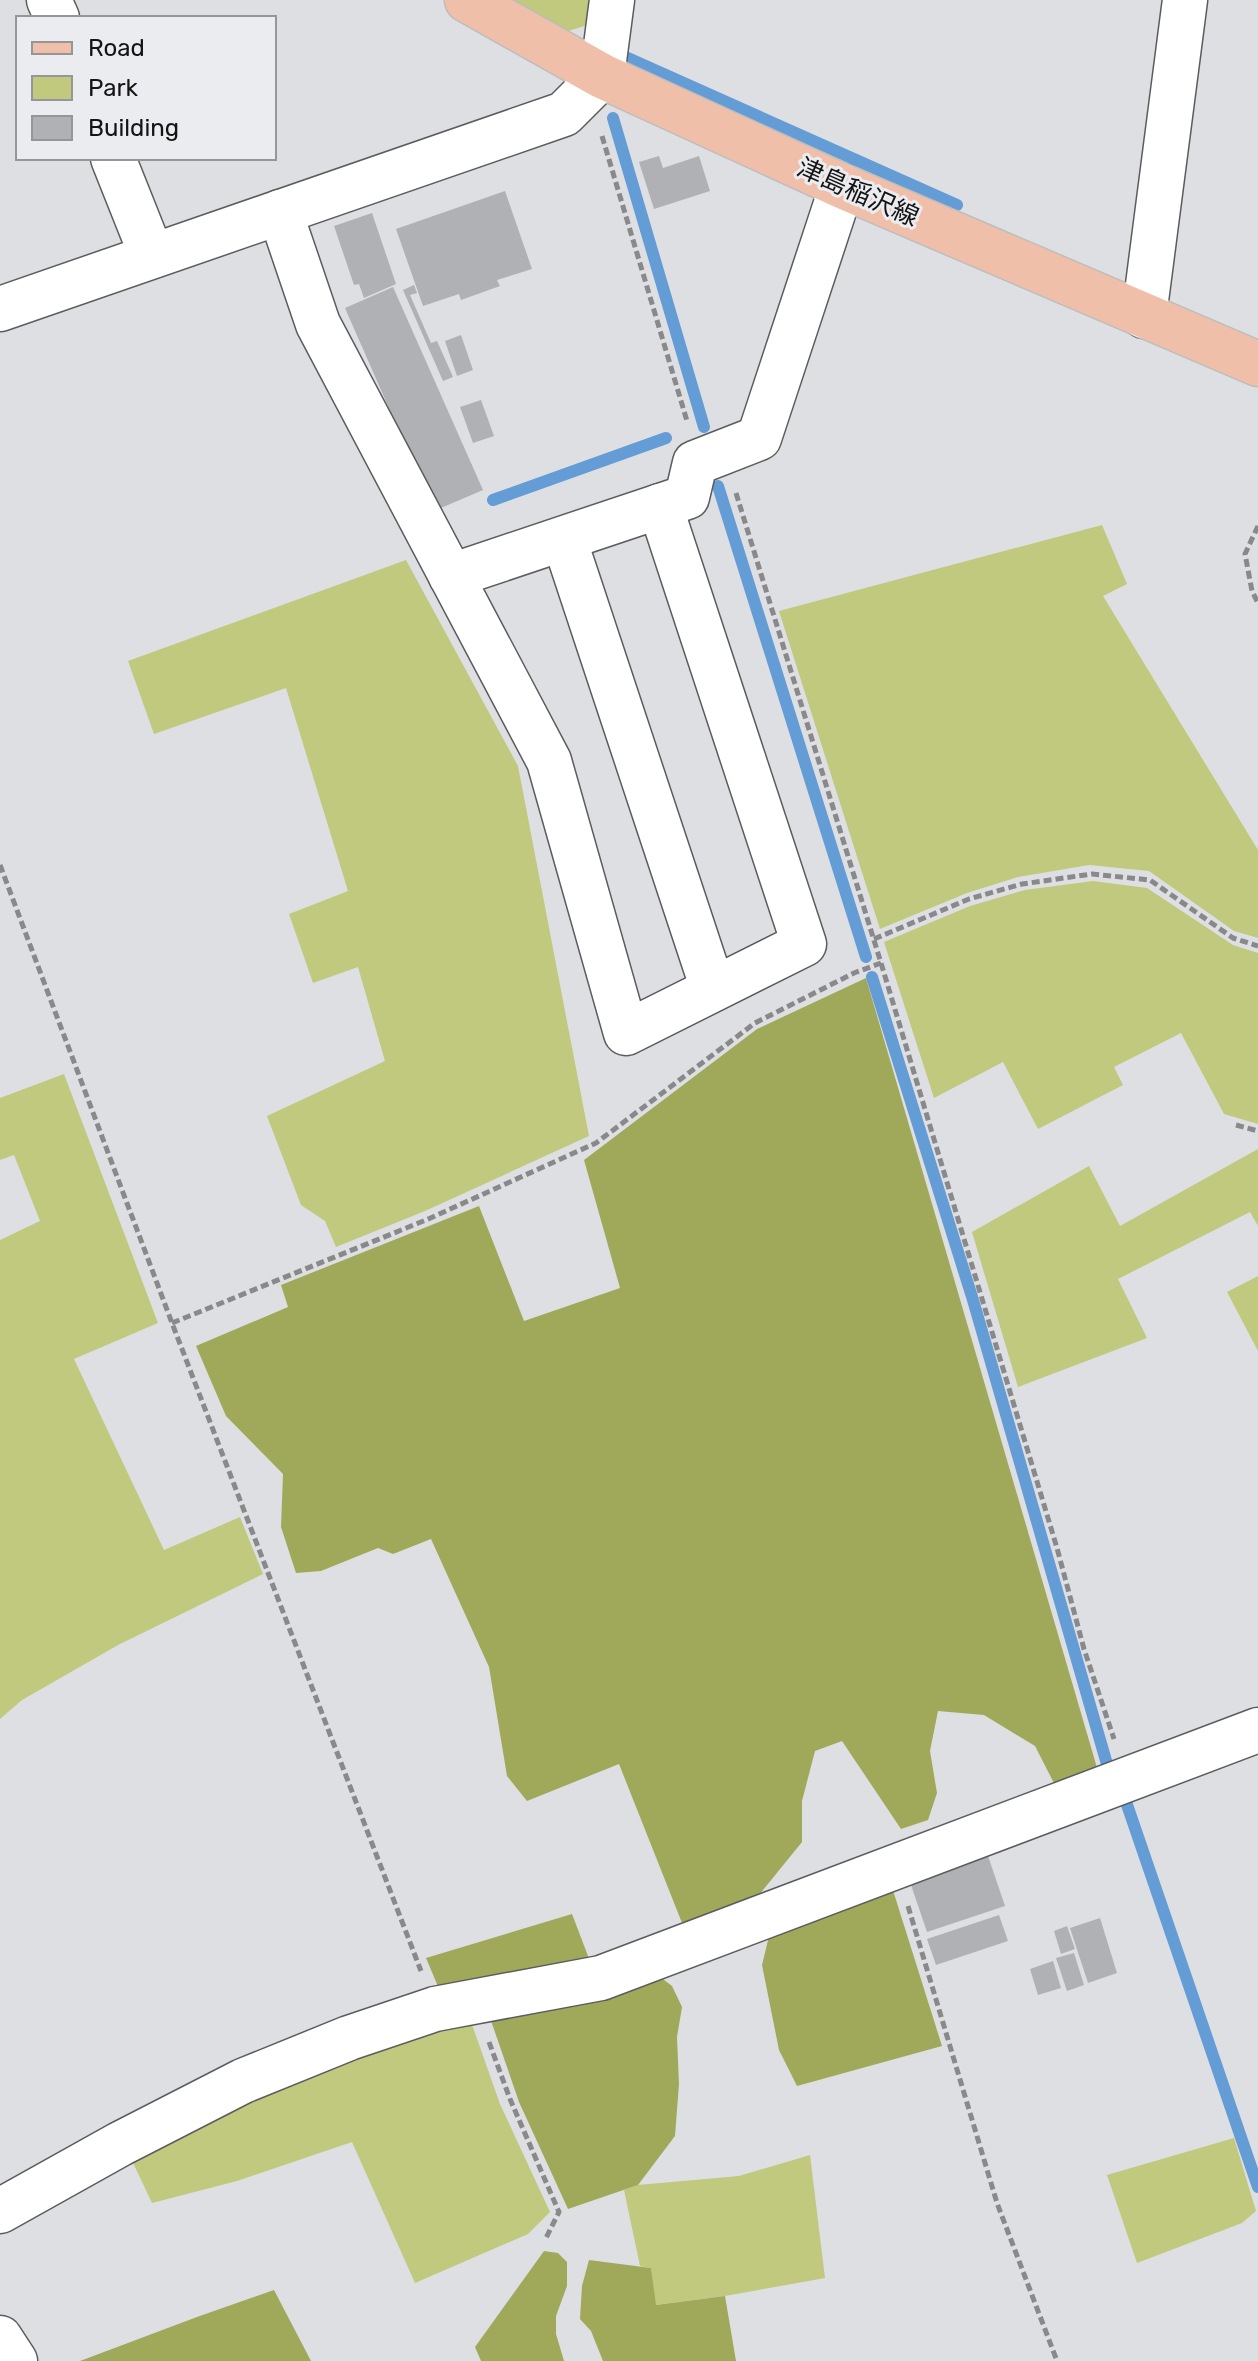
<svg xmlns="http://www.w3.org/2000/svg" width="1258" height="2361" font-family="Rubik,'Noto Sans JP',sans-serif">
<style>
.green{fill:#c0c97e}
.forest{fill:#a0a959}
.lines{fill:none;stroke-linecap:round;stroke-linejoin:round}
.stream{stroke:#649cd6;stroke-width:12}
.building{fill:#b0b1b4}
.minor-casing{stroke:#5b5c5e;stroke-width:47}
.major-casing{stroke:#bdbdbd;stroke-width:47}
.path{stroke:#89898b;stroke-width:5;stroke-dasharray:8 4;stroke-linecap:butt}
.minor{stroke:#fff;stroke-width:44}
.major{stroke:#f0bfaa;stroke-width:44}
.labels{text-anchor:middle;stroke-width:6;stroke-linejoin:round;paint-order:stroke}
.street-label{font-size:26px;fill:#141415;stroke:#ebecef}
</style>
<rect width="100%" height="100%" fill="#dedfe2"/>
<g class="green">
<path d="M 509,0 L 591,0 L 588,25 L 565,32 Z"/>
<path d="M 1102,525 L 1127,584 L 1103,596 L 1258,850 L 1258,938 L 1234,931 L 1149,871 L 1089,865 L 1018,877 L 967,893 L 880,929 L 779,611 Z"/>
<path d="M 406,560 L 518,766 L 589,1136 L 425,1211 L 336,1247 L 325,1221 L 301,1205 L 267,1116 L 385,1061 L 358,967 L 313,983 L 289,914 L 348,891 L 286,688 L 154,734 L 128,661 Z"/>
<path d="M 1093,881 L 1147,888 L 1233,945 L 1258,953 L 1258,1124 L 1224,1114 L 1181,1033 L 1114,1067 L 1123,1085 L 1038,1129 L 1003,1062 L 934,1098 L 884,942 L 970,906 L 1025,890 Z"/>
<path d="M 64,1074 L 158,1323 L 74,1359 L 164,1550 L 240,1517 L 263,1574 L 118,1645 L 22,1700 L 0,1719 L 0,1240 L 40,1221 L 14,1155 L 0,1160 L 0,1098 Z"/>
<path d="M 1258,1149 L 1258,1226 L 1250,1212 L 1118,1279 L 1147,1338 L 1018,1387 L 972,1232 L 1089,1166 L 1120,1226 Z"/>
<path d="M 1258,1276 L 1258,1351 L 1227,1292 Z"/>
<path d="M 469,2016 L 500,2104 L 550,2212 L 528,2234 L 415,2283 L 352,2142 L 237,2181 L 152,2203 L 127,2150 L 246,2089 Z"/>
<path d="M 1234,2138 L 1256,2211 L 1242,2223 L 1137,2263 L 1107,2175 Z"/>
<path d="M 810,2155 L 825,2278 L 725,2296 L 655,2305 L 651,2268 L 640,2266 L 624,2190 L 638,2185 L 739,2176 Z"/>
</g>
<g class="forest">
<path d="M 866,978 L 1100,1778 L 1058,1791 L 1035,1746 L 984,1715 L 938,1711 L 930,1751 L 937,1793 L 928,1820 L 901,1829 L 842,1741 L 815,1751 L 802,1801 L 802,1842 L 759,1895 L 688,1938 L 619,1764 L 527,1801 L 507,1776 L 489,1667 L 431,1539 L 393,1554 L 378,1548 L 321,1571 L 296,1573 L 281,1527 L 283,1474 L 226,1416 L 196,1346 L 288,1307 L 281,1285 L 479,1206 L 524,1321 L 620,1288 L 584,1160 L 757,1029 Z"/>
<path d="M 891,1884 L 942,2046 L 797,2086 L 779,2050 L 762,1965 L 771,1928 Z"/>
<path d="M 572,1914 L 593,1969 L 442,1996 L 426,1958 Z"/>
<path d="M 655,1973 L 672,1986 L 682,2007 L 677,2037 L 679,2084 L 675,2136 L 638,2185 L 568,2209 L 519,2102 L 488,2012 Z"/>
<path d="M 544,2251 L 558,2253 L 567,2262 L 567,2286 L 556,2316 L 556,2334 L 564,2361 L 481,2361 L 475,2347 Z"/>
<path d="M 589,2260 L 651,2268 L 656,2305 L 725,2296 L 736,2361 L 603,2361 L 591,2331 L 580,2319 L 582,2286 Z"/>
<path d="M 274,2290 L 311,2361 L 80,2361 L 197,2317 Z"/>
</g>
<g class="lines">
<g class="stream">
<path d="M 622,46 L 621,55 L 957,205"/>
<path d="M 613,118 L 704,427"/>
<path d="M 718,486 L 866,957"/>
<path d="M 493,500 L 666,438"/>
<path d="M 872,977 L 973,1300 L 1109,1771"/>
<path d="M 1123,1793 L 1258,2187"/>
</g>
</g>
<g class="building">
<path d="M 659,156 L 663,168 L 699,156 L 710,191 L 654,209 L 639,162 Z"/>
<path d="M 505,191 L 532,269 L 497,280 L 500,286 L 461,300 L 459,294 L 423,306 L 396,229 Z"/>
<path d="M 372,213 L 396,284 L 364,298 L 359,284 L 354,285 L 334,226 Z"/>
<path d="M 414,285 L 417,293 L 410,295 L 431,343 L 437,341 L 453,377 L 443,381 L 403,290 Z"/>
<path d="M 393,287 L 483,490 L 434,511 L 345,308 Z"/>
<path d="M 461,335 L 473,370 L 457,376 L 445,341 Z"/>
<path d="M 481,400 L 494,436 L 473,443 L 460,407 Z"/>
<path d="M 986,1850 L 1005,1906 L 927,1932 L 908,1876 Z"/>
<path d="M 999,1915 L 1008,1941 L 936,1965 L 927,1939 Z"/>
<path d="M 1100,1918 L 1117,1973 L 1088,1983 L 1070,1928 Z"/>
<path d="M 1067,1926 L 1075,1949 L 1061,1954 L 1054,1931 Z"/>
<path d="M 1074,1953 L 1084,1985 L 1067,1991 L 1056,1958 Z"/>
<path d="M 1053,1961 L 1061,1988 L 1038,1995 L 1030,1969 Z"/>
</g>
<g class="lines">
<g class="minor-casing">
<g id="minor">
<path d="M 49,0 L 57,18"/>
<path d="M 113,158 L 152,256"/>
<path d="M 280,212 L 318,324 L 549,761 L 626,1033 L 804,944 L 660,506"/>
<path d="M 0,309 L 564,114 L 602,76 L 612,0"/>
<path d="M 1144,316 L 1185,0"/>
<path d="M 564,539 L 713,989"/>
<path d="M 451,576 L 687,497 L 695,463 L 759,438 L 842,186"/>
<path d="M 0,2211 L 120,2144 L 243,2081 L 349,2038 L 435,2009 L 601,1978 L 1258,1730"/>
<path d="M 0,2338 L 15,2361"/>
</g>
</g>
<g class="major-casing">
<path id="major" d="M 467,0 L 602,76 L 842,186 L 1258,364"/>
</g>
<g class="path">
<path d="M 602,136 L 687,421"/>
<path d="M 736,493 L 881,963 L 1057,1548 L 1084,1649 L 1114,1739"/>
<path d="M 1258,526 L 1245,554 L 1252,591 L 1258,603"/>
<path d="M 0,865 L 172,1323 L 421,1971"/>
<path d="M 874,939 L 969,899 L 1022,884 L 1092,874 L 1150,880 L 1233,938 L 1258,946"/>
<path d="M 1236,1125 L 1258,1131"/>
<path d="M 172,1323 L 426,1220 L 596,1143 L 755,1023 L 854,973 L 881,963"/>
<path d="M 908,1906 L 997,2203 L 1057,2361"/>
<path d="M 489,2042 L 510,2099 L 559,2212 L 545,2240"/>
</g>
<use href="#minor" class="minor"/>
<use href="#major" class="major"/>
</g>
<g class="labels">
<g class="street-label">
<text transform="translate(858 192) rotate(24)" y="9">津島稲沢線</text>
</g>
</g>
<rect x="16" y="16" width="260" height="144" fill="#ebecef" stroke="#959698" stroke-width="2"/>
<rect x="32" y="42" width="40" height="12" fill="#f0bfaa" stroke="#959698" stroke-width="2"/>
<text x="88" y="56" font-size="24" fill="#141415">Road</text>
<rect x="32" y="76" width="40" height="24" fill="#c0c97e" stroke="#959698" stroke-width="2"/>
<text x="88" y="96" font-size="24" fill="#141415">Park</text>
<rect x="32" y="116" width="40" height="24" fill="#b0b1b4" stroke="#959698" stroke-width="2"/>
<text x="88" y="136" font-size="24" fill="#141415">Building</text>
</svg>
